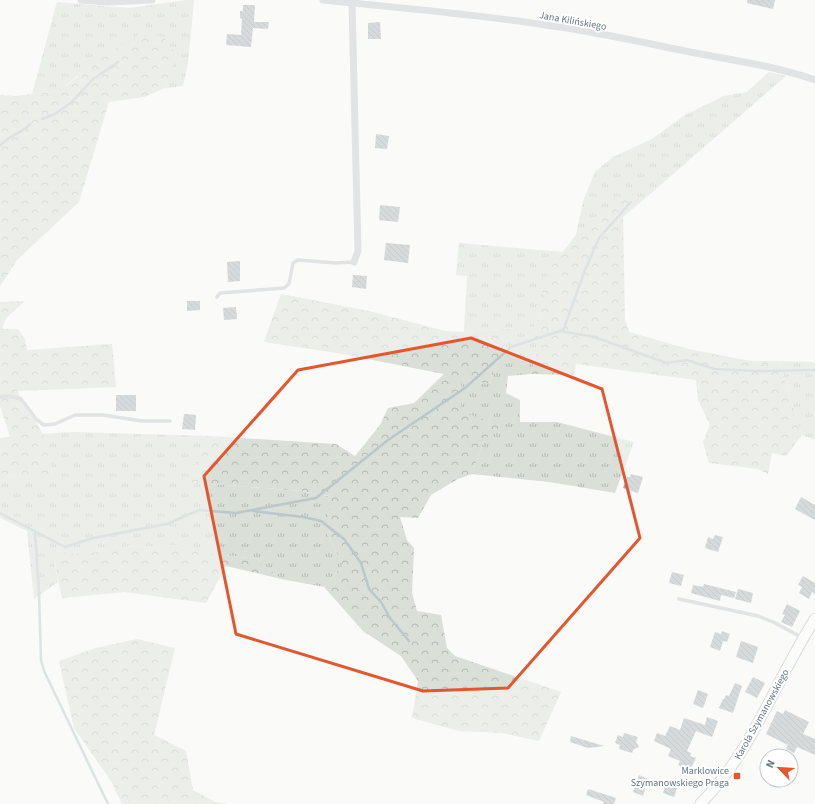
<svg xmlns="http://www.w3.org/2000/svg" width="815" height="804" font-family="'Source Sans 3',sans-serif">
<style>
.grass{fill:url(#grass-tufts)}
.forest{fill:url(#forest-crowns)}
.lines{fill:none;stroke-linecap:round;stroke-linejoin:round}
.stream{stroke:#bbc7cb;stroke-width:2.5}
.building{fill:url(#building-back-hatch)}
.secondary-casing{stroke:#b3babf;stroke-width:12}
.lane{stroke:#c3c8cc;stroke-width:3.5}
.street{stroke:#c3c8cc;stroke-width:7}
.secondary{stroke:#fff;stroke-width:10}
.marked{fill:none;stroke:#e4572e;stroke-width:3;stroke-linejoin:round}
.poi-dot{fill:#e4572e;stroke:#fff;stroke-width:1.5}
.labels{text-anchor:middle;stroke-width:4;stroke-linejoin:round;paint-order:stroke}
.street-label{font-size:10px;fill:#657683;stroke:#fff}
.poi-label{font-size:10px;fill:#657683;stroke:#fff;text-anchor:end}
</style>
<defs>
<pattern id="grass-tufts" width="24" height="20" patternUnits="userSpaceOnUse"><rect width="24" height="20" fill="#dadfd7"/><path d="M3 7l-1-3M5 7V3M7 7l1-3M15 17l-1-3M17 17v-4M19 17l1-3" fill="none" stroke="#b4b9b4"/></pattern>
<pattern id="forest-crowns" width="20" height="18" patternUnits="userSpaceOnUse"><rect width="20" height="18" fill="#dadfd7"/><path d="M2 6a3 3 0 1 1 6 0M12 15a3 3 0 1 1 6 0" fill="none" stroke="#b4b9b4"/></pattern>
<pattern id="building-back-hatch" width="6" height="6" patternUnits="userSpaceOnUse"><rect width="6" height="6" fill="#aab3b9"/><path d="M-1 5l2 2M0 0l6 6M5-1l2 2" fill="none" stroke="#8e969c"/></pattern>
</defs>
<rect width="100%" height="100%" fill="#fafaf8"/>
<g class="grass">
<path d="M 186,0 L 194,0 L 188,63 L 183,86 L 165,88 L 176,54 L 77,76 L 59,91 L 32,94 L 57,2 L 129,8 Z"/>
<path d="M 769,72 L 786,76 L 642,201 L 628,192 L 576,235 L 583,201 L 595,172 L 613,157 L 652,139 L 685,115 L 724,96 L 747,92 Z"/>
<path d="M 459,243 L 563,252 L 552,266 L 546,302 L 538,318 L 534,329 L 537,351 L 531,374 L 508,376 L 506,393 L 520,400 L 520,422 L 557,422 L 634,442 L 615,493 L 549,482 L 472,474 L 484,440 L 461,412 L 461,379 L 489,384 L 504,346 L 514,328 L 464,332 L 467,276 L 456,275 Z"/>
<path d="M 779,361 L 813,362 L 815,364 L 815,440 L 802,435 Z"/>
<path d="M 73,432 L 209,436 L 186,482 L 302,491 L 328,496 L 328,535 L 343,565 L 324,587 L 281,579 L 257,559 L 199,552 L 186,545 L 119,547 L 99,552 L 53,555 L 58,582 L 34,599 L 27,531 L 0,518 L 0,477 L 53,476 L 43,434 Z"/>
</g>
<g class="forest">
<path d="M 143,32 L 164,37 L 176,54 L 165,88 L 144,97 L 109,102 L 79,202 L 17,260 L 0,286 L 0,95 L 16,96 L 59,91 L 109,53 Z"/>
<path d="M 628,191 L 642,201 L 623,217 L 625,320 L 629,332 L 688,349 L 751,361 L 779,361 L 802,435 L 786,456 L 772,453 L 768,474 L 758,469 L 709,463 L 703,442 L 710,425 L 698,400 L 696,380 L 576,364 L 574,375 L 531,374 L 537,351 L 534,329 L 538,318 L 546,302 L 541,287 L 552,266 L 576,235 Z"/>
<path d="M 281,294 L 369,311 L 445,331 L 464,332 L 515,328 L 504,346 L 489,384 L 461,379 L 461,412 L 502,425 L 484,440 L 472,474 L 458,479 L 431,495 L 418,518 L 400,517 L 407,540 L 414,548 L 412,593 L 417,611 L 441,615 L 447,648 L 455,656 L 561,692 L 539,741 L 502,733 L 459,731 L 412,718 L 418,681 L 401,656 L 363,631 L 324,587 L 343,565 L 328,535 L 328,496 L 302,491 L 185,482 L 209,436 L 336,444 L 355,456 L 380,425 L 388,408 L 414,403 L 444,374 L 337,353 L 264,342 Z"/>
<path d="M 25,301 L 6,318 L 2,329 L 18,329 L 25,339 L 27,350 L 112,344 L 116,387 L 17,391 L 43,434 L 53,476 L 0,477 L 0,438 L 10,437 L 0,406 L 0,302 Z"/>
<path d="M 186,545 L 199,552 L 257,559 L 281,579 L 226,566 L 206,603 L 124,592 L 62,598 L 53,555 L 99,552 L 119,547 Z"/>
<path d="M 137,639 L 175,648 L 154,735 L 186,751 L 193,790 L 215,802 L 228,804 L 122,804 L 111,781 L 74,728 L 59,661 L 96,648 Z"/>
</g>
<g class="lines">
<g class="stream">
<path d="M 42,119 L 55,114 L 72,102 L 92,80 L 118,62"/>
<path d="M 0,146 C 7,136 21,134 30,124"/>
<path d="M 563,331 L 585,270 L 599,238 L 631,202"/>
<path d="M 253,511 L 303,517 L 321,521 L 344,539 L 361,563 L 369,589 L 381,602 L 390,618 L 409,641"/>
<path d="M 0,513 L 65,547 L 93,538 L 167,524 L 199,510 L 236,513 L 316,498 L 388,440 L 465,388 L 511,347 L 560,331 L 594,337 L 667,363 L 687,360 L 714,369 L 756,371 L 815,370"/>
<path d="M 35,531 L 39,592 L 41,660 L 44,671 L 108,804"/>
</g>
</g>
<g class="building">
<path d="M 747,0 L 775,0 L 773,9 L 747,3 Z"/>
<path d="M 243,5 L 255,5 L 254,22 L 269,22 L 268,29 L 253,28 L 251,47 L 226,45 L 227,34 L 241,35 L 242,19 L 240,18 L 240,11 L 243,11 Z"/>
<path d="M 380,22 L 381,39 L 368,39 L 368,23 Z"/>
<path d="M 376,134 L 389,136 L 387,149 L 375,148 Z"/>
<path d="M 380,205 L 400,207 L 398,222 L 379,220 Z"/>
<path d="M 386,243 L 410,245 L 408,263 L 384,260 Z"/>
<path d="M 240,261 L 240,281 L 228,282 L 227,262 Z"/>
<path d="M 353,275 L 367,276 L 366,289 L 352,287 Z"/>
<path d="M 187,301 L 200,301 L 200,310 L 187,311 Z"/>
<path d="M 236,307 L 237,319 L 224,320 L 223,308 Z"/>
<rect x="116" y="395" width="20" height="16"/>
<path d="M 184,414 L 196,415 L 195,430 L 182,429 Z"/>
<path d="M 631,474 L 643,477 L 638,493 L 623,488 L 627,477 L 630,477 Z"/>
<path d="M 801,497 L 815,505 L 815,520 L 795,509 Z"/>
<path d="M 715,535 L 723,537 L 718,552 L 705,548 L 708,537 L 713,539 Z"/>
<path d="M 672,572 L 684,575 L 681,586 L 669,583 Z"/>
<path d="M 803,576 L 815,583 L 815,594 L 812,592 L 809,599 L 799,593 L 802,587 L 798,585 Z"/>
<path d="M 704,584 L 736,592 L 734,598 L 721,595 L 720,601 L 691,593 L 693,585 L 703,587 Z"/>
<path d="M 738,589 L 753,593 L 751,603 L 735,599 Z"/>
<path d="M 787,604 L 800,611 L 792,627 L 781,622 L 785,615 L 782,614 Z"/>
<path d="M 722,631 L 730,634 L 727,642 L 723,641 L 720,651 L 710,647 L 715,632 L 721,634 Z"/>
<path d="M 741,641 L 758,647 L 753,663 L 736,657 Z"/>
<path d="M 753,677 L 765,683 L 757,698 L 745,692 Z"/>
<path d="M 735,683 L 742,686 L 733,713 L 719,708 L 723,699 L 724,699 L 726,695 L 729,696 Z"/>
<path d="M 698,690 L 708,694 L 703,708 L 693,704 Z"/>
<path d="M 785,710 L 809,722 L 803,734 L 815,739 L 815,755 L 797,747 L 794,753 L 786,749 L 788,745 L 766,734 L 777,711 L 783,714 Z"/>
<path d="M 707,717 L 718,721 L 712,737 L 696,731 L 687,751 L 691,753 L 690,756 L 696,758 L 690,770 L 678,765 L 680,761 L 668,756 L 671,749 L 654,741 L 657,733 L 665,736 L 670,726 L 680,730 L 684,718 L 705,725 Z"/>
<path d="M 624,733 L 638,737 L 636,742 L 639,747 L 634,749 L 632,753 L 619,749 L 620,745 L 615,743 L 618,735 L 623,737 Z"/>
<path d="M 571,736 L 604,746 L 588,748 L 570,742 Z"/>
<path d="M 639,775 L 648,779 L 643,796 L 633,792 Z"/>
<path d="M 666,784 L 677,788 L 674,797 L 663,793 Z"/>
<path d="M 588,789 L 616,798 L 614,804 L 603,804 L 604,802 L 586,795 Z"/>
</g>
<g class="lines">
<g class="secondary-casing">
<path id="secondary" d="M 700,804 C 752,753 776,679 815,619"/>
</g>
<g class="lane">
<path d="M 217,297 L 220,293 L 284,288 L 289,284 L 293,263 L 298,260 L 335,263 L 354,262"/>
<path d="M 0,397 L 9,396 L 21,399 L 37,420 L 44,425 L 55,424 L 75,415 L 103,415 L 142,421 L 170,421"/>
<path d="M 679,599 L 758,616 L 773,622 L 803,638"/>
</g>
<g class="street">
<path d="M 81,0 L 108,2 L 152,0"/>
<path d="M 323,0 C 399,8 476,14 552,26 C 597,32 641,42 685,51 C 730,60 772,65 815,80"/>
<path d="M 352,3 L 358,251 L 354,262"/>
</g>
<use href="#secondary" class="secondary"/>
</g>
<path d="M0 0H815V804H0ZM 471,338 L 602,389 L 640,538 L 508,688 L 423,691 L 236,634 L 204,476 L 298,370 Z" fill="#fafaf8" fill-opacity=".55" fill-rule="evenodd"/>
<path class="marked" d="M 471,338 L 602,389 L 640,538 L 508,688 L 423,691 L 236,634 L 204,476 L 298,370 Z"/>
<rect class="poi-dot" x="733" y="772" width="8" height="8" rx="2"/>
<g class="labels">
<g class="street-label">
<text transform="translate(573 20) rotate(10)" y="4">Jana Kilińskiego</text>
<text transform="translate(761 714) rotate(-61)" y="4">Karola Szymanowskiego</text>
</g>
<g class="poi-label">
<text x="729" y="774">Marklowice<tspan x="729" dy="12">Szymanowskiego Praga</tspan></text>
</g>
</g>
<g transform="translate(779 768) rotate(295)"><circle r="19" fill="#ffffff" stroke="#c1c8cd"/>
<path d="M0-3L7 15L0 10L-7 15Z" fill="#e4572e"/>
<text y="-6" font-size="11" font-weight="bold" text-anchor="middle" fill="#657683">N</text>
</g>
</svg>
